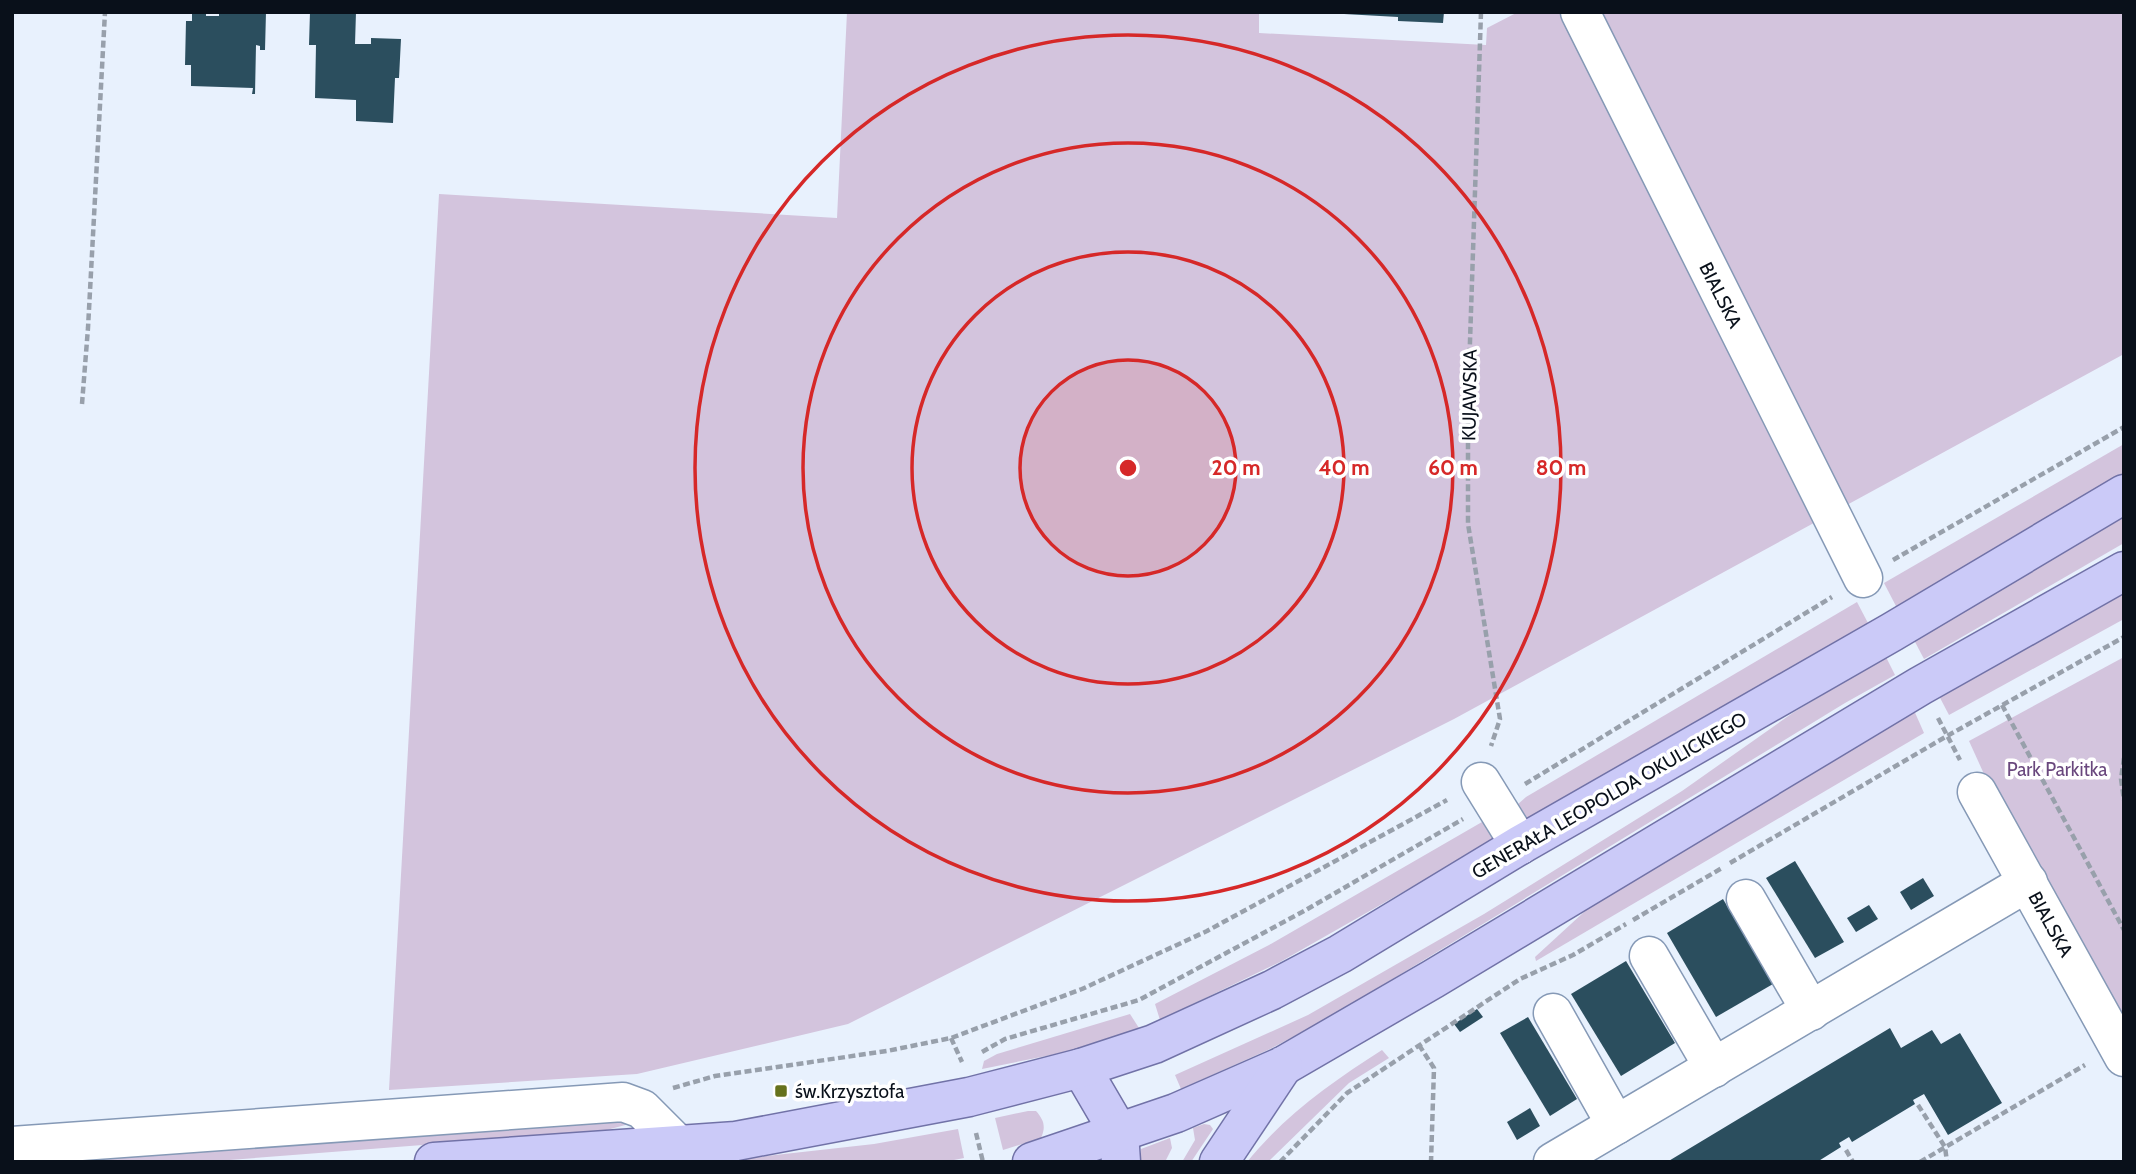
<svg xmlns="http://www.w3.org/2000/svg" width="2136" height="1174" font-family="Cabin,sans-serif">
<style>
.green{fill:#d3c4dd}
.building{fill:#2b4e5e}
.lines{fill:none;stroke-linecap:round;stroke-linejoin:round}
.minor-casing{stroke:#8599b6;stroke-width:41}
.major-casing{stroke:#7172a7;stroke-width:41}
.path{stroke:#98a0ab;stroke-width:4.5;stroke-dasharray:7 3.5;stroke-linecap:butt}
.minor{stroke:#fff;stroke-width:38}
.major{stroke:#cbcaf8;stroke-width:38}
.ring{fill:none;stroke:#d62828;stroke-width:3.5}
.poi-dot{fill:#66721d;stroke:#fff;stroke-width:2.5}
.labels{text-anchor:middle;stroke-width:7;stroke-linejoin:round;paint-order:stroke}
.street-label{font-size:19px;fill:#09101a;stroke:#fff}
.park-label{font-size:19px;fill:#69477d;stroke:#fff}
.poi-label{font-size:19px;fill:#09101a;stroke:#fff;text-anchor:start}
.centre{fill:#d62828;stroke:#fff;stroke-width:3.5}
.ring-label{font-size:21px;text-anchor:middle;font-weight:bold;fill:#d62828;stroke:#fff;stroke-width:7;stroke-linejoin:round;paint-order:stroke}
</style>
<rect width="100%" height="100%" fill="#e8f1fd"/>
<g class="green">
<path d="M 847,12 L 1259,12 L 1259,33 L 1486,45 L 1487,28 L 1518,12 L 2124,12 L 2124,354 L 1454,719 L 848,1024 L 637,1074 L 389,1090 L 439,194 L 837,218 Z"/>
<path d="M 2124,444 L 2124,473 L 1897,608 L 1884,583 Z"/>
<path d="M 2124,517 L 2124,543 L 1924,659 L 1914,640 Z"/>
<path d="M 2124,590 L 2124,619 L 1949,715 L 1938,694 Z"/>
<path d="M 1857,602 L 1869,625 L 1534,820 L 1524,817 L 1517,805 L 1526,797 Z"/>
<path d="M 1886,657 L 1895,675 L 1845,703 L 1332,1016 L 1270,1049 L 1181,1089 L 1175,1075 L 1308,1015 L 1484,914 L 1682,791 L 1794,712 Z"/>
<path d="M 2124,657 L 2124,1030 L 1989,785 L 1969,741 Z"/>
<path d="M 1913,708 L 1924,733 L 1536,961 L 1535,957 L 1596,901 Z"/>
<path d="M 1482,822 L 1493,832 L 1494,837 L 1491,842 L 1280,962 L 1160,1020 L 1155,1004 L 1269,945 Z"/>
<path d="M 1130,1014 L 1139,1028 L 1066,1052 L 982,1069 L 984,1061 L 997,1054 Z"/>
<path d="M 1382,1050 L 1389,1058 L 1349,1083 L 1268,1162 L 1247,1162 C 1285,1115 1332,1082 1382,1050 Z"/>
<path d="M 1028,1111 L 1036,1111 C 1044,1120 1046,1127 1041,1138 L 1003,1150 L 995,1118 Z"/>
<path d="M 617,1117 L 629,1124 L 603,1131 L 203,1162 L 12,1162 Z"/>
<path d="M 1204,1124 L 1210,1125 L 1213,1129 L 1191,1162 L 1182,1162 L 1195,1140 L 1193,1128 Z"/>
<path d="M 958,1129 L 964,1158 L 944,1162 L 713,1162 L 874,1144 Z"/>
<path d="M 1170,1138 L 1172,1148 L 1165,1162 L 1141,1162 L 1141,1149 Z"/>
</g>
<g class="building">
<path d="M 192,12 L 206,12 L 206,16 L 219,16 L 219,12 L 266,12 L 265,50 L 260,50 L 260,46 L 256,45 L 255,94 L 252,94 L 253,88 L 191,86 L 191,65 L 185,65 L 186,21 L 192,21 Z"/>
<path d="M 310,12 L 356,12 L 355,44 L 371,44 L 371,38 L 401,39 L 399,78 L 395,78 L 393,123 L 356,121 L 356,100 L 315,98 L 316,45 L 309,45 Z"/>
<path d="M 1344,12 L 1444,12 L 1443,23 L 1398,21 L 1398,17 L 1344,14 Z"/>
<path d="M 1795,861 L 1844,942 L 1815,958 L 1766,878 Z"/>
<path d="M 1923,878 L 1934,896 L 1911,910 L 1900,892 Z"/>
<path d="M 1723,899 L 1773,984 L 1716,1017 L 1667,933 Z"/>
<path d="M 1869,905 L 1878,919 L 1856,932 L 1847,918 Z"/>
<path d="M 1626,961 L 1675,1043 L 1621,1076 L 1571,994 Z"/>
<path d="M 1477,1009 L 1483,1017 L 1460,1032 L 1454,1024 Z"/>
<path d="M 1528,1017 L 1577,1099 L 1550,1116 L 1500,1033 Z"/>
<path d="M 1890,1028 L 1901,1048 L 1932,1030 L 1941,1044 L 1960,1033 L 2002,1103 L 1948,1135 L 1924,1094 L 1913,1100 L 1915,1104 L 1852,1142 L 1849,1137 L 1839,1143 L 1841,1147 L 1817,1162 L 1667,1162 Z"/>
<path d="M 1530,1108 L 1540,1126 L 1517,1140 L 1507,1122 Z"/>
</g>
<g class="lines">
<g class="minor-casing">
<g id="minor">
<path d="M 1580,12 L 1863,578"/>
<path d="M 1481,782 L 1520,845"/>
<path d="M 1977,792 L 2124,1057"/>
<path d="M 1746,899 L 1811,1011"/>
<path d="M 1649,956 L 1714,1068"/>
<path d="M 1553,1013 L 1616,1125"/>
<path d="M 12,1146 L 623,1102 L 642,1109 L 678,1145"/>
<path d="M 1553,1162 L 2028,882"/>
</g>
</g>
<g class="major-casing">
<g id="major">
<path d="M 1081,1068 L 1119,1133 L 1121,1162"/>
<path d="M 434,1162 L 736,1141 L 969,1097 L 1081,1068 L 1154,1044 L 1272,990 L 1340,954 L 1520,845 L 1892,632 L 2124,494"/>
<path d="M 1032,1162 L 1176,1113 L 1283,1066 L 1433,979 L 1920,686 L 2124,571"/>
<path d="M 1219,1162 L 1283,1066"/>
</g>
</g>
<g class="path">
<path d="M 1481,12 L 1468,401 L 1468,524 L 1500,719 L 1491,746"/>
<path d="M 82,404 L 88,328 L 105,12"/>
<path d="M 1893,560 L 2124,427"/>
<path d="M 2002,705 L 2124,930"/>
<path d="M 1938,718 L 1960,760"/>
<path d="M 2124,758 L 2121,779 L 2124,800"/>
<path d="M 1525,784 L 1832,597"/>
<path d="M 1730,863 L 1947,736 L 2124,637"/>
<path d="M 1633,920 L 1722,868"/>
<path d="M 951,1038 L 962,1062"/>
<path d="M 1419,1045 L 1434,1068 L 1431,1162"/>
<path d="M 982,1052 L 1005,1039 L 1139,1000 L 1304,911 L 1463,819"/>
<path d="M 673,1088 L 715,1076 L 887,1051 L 951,1038 L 1082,989 L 1207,931 L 1447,800"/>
<path d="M 1918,1105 L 1945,1147 L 1947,1162"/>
<path d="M 976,1133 L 983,1162"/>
<path d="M 1846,1150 L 1853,1162"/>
<path d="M 1280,1162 L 1347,1093 L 1520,979 L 1573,955 L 1626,924"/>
<path d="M 1920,1162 L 2085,1065"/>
</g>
<use href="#minor" class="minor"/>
<use href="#major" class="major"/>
</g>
<circle cx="1128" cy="468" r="108" fill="#d62828" fill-opacity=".12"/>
<g class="ring">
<circle cx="1128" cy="468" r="108"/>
<circle cx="1128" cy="468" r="216"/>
<circle cx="1128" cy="468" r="325"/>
<circle cx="1128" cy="468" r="433"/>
</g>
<rect class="poi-dot" x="774" y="1084" width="14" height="14" rx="3.5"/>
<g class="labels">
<g class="street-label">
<text transform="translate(1721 295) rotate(63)" y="7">BIALSKA</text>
<text transform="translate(1469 395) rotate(-89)" y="7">KUJAWSKA</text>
<text transform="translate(1609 795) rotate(-30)" y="7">GENERAŁA LEOPOLDA OKULICKIEGO</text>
<text transform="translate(2051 924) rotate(61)" y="7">BIALSKA</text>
</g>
<g class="park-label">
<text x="2057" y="776">Park Parkitka</text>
</g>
<g class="poi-label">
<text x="795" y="1098">św.Krzysztofa</text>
</g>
</g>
<circle cx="1128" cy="468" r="10" class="centre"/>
<g class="ring-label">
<text x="1236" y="475">20 m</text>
<text x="1344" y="475">40 m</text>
<text x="1453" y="475">60 m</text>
<text x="1561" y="475">80 m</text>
</g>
<rect width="2136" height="1174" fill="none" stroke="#09101a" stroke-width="28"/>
</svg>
